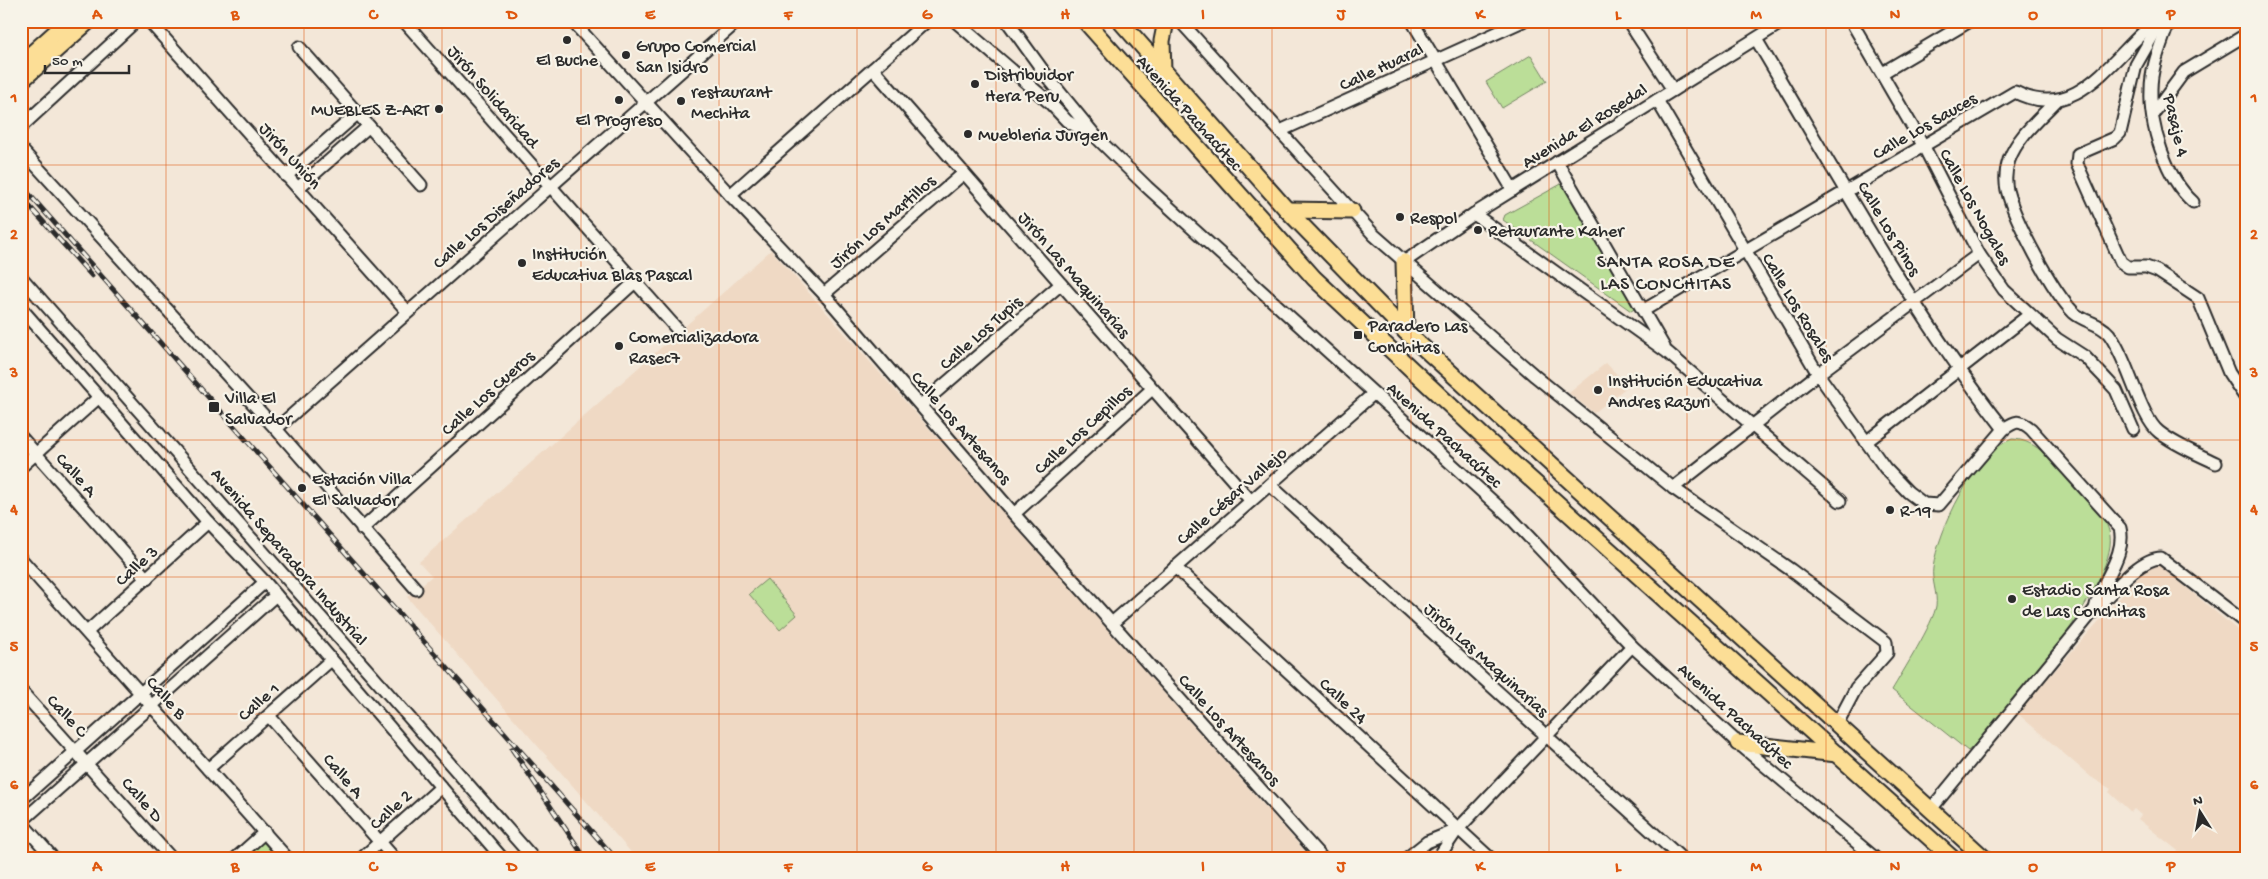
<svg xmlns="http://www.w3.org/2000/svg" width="2268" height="879" font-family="'Gochi Hand',sans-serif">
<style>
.built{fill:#efd9c4}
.green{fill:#bbde98;stroke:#738462}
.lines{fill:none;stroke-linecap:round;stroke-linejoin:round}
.minor-casing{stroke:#2b2b2b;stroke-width:15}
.major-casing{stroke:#2b2b2b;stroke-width:19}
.minor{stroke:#f7f3e8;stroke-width:11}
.major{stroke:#fcde96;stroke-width:15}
.rail-casing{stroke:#2b2b2b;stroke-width:5}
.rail{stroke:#f7f3e8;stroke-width:3;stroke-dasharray:9;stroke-linecap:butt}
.grid{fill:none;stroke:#df570e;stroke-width:1;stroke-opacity:0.55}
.poi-dot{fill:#2b2b2b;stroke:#f7f3e8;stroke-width:2}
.labels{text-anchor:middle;stroke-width:4.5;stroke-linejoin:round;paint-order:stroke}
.poi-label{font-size:18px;fill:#2b2b2b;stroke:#f7f3e8;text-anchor:start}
.street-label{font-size:18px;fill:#2b2b2b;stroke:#f7f3e8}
.neighbourhood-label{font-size:19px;letter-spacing:1px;fill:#2b2b2b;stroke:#f7f3e8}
.neatline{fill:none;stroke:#df570e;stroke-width:2}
.grid-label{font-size:16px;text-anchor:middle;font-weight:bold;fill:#df570e}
</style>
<rect width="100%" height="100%" fill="#f3e7d8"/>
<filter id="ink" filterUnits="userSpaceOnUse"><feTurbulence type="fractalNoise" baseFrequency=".02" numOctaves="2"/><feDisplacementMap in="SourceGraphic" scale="10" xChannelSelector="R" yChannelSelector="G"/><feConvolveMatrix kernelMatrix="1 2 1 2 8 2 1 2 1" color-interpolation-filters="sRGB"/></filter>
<g filter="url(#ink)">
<g class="built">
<path d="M 771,250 L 1057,573 L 1311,858 L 636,858 L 407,597 L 432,576 L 419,562 Z"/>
<path d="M 1606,363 L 1628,386 L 1594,413 L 1569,393 Z"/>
<path d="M 2158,564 L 2247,638 L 2247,858 L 2187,858 L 2138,819 L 2141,815 L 2134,809 L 2131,812 L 2109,792 L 2111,789 L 2091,777 L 2017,713 L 2149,565 Z"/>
</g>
<g class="green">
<path d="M 1531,55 L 1547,81 L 1502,108 L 1486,82 Z"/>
<path d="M 1563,183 L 1638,307 L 1631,311 L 1503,220 L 1505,215 Z"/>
<path d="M 2012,439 C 2036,439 2056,464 2071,481 C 2085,497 2107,514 2110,536 C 2117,584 2004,718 1968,751 L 1892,690 C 1902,673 1934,622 1936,606 C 1938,594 1931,580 1933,568 C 1938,531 1975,452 2012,439 Z"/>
<path d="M 767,579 L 797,615 L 780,630 L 749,594 Z"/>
<path d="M 263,842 L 277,858 L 245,858 Z"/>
</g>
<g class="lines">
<g class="minor-casing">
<g id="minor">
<path d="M 149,21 L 408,312"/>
<path d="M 404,21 L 677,329"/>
<path d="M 572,21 L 730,195 L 824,294 L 1014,514 L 1322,858"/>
<path d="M 955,21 L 1050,103 L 1067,121 L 1092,135"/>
<path d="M 1007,21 L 1049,79 L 1098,139 L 1147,187 L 1510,517 L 1632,646 L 1738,743 L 1875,858"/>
<path d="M 1180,21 L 1374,235 L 1535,376 L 1673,488 L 1791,570 L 1886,642 L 1887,653 L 1856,688 L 1837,724"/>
<path d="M 1412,21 L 1513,190"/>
<path d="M 1628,21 L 1673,90"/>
<path d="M 1851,21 L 1923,145 L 1979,254 L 2004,290 L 2057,339 L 2085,357 L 2105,378 L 2116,390 L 2133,429"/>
<path d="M 2161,21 L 2136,65 L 2120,133 L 2115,138 L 2078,154 L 2077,164 L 2121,262 L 2128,267 L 2146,267 L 2157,271 L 2198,298 L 2229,373 L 2247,400"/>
<path d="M 2169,21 C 2162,43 2151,66 2151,89 C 2149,125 2166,178 2193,202"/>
<path d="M 1756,39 C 1835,171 1909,308 2004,429"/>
<path d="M 299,47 L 421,185"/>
<path d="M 873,69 L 1251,501"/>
<path d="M 1882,73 L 1970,21"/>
<path d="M 1657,100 L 1818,374 L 1885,468 L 1908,492 L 1924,504 L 1939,505 L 2004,429 C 2015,421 2019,419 2031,429 L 2120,528 C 2127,556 2100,582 2095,609 L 1931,809"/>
<path d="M 2056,101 C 2039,119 2018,136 2009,160 C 2006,169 2005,181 2007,190 C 2015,221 2052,291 2074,313 C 2084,322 2100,323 2109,334 C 2128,359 2140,417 2159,432 C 2175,445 2198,454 2216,463"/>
<path d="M 2153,114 L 2184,72 L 2247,34"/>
<path d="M 21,127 L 136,21"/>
<path d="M 1280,131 L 1523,21"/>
<path d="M 21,149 L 276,429 L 416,589"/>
<path d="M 1557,162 L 1664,347"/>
<path d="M 286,176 L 358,113"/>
<path d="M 298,188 L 369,126"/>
<path d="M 730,195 L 927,21"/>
<path d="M 1474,214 L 1667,352 L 1840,501"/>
<path d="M 1404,262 L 1474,214 L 1784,21"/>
<path d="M 21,277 L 533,858"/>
<path d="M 824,294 L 964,173"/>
<path d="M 21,308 L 208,522 L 265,582 L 502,858"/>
<path d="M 1644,310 L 2015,92 C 2078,124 2113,55 2156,21"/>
<path d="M 921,405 L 1061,284"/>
<path d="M 276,429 L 738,21"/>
<path d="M 21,437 L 147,579"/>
<path d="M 1866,442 L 2029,315"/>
<path d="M 21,467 L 98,398"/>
<path d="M 1270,485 L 1681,858"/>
<path d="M 1673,488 L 1818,374 L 1979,254"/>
<path d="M 1014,514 L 1152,389"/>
<path d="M 362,529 L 635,282"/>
<path d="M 21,559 L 287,858"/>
<path d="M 1175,567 L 1490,858"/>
<path d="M 2095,609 C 2111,594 2139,558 2161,558 L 2247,624"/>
<path d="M 1112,623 L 1373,394"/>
<path d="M 87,632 L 208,522"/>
<path d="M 21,691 L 171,858"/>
<path d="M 269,716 L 394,858"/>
<path d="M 208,769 L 331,660"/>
<path d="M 21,800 L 265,582"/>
<path d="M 21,822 L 276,595"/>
<path d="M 21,822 L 53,858"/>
<path d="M 236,858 L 265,832"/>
<path d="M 362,858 L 441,787"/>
<path d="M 1407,858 L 1427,842 L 1457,830"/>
<path d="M 1438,858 L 1457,830 L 1632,646"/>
</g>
</g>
<g class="major-casing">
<g id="major">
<path d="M 1085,21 L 1314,278 L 1486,439 L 1952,858"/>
<path d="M 1120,21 L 1287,210 L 1406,332 L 1984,858"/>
<path d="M 21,63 L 68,21"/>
<path d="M 1163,71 L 1162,41 L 1166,21"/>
<path d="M 21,81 L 89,21"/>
<path d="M 1287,210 L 1352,211"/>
<path d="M 1404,262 L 1406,332"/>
<path d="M 1738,743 L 1837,754"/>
</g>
</g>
<use href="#minor" class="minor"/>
<use href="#major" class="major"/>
<g class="rail-casing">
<g id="rail">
<path d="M 21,185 L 615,858"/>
<path d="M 21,197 L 92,276"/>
<path d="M 512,749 L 585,858"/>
</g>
</g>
<use href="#rail" class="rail"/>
</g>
</g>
<path class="grid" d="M 166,21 L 166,858M 304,21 L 304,858M 442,21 L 442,858M 581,21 L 581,858M 719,21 L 719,858M 857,21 L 857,858M 996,21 L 996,858M 1134,21 L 1134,858M 1272,21 L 1272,858M 1411,21 L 1411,858M 1549,21 L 1549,858M 1687,21 L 1687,858M 1826,21 L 1826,858M 1964,21 L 1964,858M 2102,21 L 2102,858M 21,165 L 2247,165M 21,302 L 2247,302M 21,440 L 2247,440M 21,577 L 2247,577M 21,714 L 2247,714"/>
<g class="poi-dot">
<circle cx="567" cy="40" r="5"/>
<circle cx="626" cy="55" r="5"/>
<circle cx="975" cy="84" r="5"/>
<circle cx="619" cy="100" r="5"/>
<circle cx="681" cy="101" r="5"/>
<circle cx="439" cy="109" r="5"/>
<circle cx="968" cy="134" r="5"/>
<circle cx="1400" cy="217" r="5"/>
<circle cx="1478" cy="230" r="5"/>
<circle cx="522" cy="263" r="5"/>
<rect x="1353" y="330" width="10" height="10" rx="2.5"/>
<circle cx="619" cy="346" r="5"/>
<circle cx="1598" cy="390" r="5"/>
<rect x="208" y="401" width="12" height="12" rx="2.5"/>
<circle cx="302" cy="488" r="5"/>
<circle cx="1890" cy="510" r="5"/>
<circle cx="2012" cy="599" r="5"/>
</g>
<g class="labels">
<g class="poi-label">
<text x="636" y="51">Grupo Comercial<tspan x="636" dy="21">San Isidro</tspan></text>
<text x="567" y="65" text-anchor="middle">El Buche</text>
<text x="985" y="80">Distribuidor<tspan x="985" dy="21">Hera Peru</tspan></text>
<text x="691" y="97">restaurant<tspan x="691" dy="21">Mechita</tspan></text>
<text x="429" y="115" text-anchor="end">MUEBLES Z-ART</text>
<text x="619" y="125" text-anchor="middle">El Progreso</text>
<text x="978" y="140">Muebleria Jurgen</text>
<text x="1410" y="223">Respol</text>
<text x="1488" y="236">Retaurante Kaher</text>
<text x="532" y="259">Institución<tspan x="532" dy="21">Educativa Blas Pascal</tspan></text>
<text x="1368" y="331">Paradero Las<tspan x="1368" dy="21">Conchitas</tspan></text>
<text x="629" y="342">Comercializadora<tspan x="629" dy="21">Rasec7</tspan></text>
<text x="1608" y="386">Institución Educativa<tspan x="1608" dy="21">Andres Razuri</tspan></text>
<text x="225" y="403">Villa El<tspan x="225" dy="21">Salvador</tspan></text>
<text x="312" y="484">Estación Villa<tspan x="312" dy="21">El Salvador</tspan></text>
<text x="1900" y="516">R-19</text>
<text x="2022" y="595">Estadio Santa Rosa<tspan x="2022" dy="21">de Las Conchitas</tspan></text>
</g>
<g class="street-label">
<text transform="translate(1381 66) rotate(-25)" y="6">Calle Huaral</text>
<text transform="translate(494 96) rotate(49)" y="6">Jirón Solidaridad</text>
<text transform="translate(1190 112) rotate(48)" y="6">Avenida Pachacútec</text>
<text transform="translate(1584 125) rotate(-32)" y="6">Avenida El Rosedal</text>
<text transform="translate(1924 125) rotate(-30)" y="6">Calle Los Sauces</text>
<text transform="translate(2177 125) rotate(77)" y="6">Pasaje 4</text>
<text transform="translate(291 155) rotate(48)" y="6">Jirón Unión</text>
<text transform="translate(1976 206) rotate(61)" y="6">Calle Los Nogales</text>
<text transform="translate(495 212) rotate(-41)" y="6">Calle Los Diseñadores</text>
<text transform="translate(882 221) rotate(-41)" y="6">Jirón Los Martillos</text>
<text transform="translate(1890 228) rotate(59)" y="6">Calle Los Pinos</text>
<text transform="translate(1075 274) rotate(49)" y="6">Jirón Las Maquinarias</text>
<text transform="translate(1799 307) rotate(59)" y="6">Calle Los Rosales</text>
<text transform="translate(980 332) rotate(-41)" y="6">Calle Los Tupis</text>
<text transform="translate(487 392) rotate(-42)" y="6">Calle Los Cueros</text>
<text transform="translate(962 427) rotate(49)" y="6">Calle Los Artesanos</text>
<text transform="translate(1082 429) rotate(-42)" y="6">Calle Los Cepillos</text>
<text transform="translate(1445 434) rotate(42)" y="6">Avenida Pachacútec</text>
<text transform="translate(77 474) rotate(48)" y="6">Calle A</text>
<text transform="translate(1231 495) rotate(-41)" y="6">Calle César Vallejo</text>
<text transform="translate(290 556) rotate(49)" y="6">Avenida Separadora Industrial</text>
<text transform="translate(136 565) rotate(-42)" y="6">Calle 3</text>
<text transform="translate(1487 659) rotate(42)" y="6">Jirón Las Maquinarias</text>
<text transform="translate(167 697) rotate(48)" y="6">Calle B</text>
<text transform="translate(1344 700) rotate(43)" y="6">Calle 24</text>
<text transform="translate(258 701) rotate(-41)" y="6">Calle 1</text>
<text transform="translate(68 715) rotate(47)" y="6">Calle C</text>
<text transform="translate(1736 715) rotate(42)" y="6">Avenida Pachacútec</text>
<text transform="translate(1230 729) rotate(48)" y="6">Calle Los Artesanos</text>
<text transform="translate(344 775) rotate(49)" y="6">Calle A</text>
<text transform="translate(143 799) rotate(49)" y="6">Calle D</text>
<text transform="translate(390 809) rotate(-42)" y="6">Calle 2</text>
</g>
<g class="neighbourhood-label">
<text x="1666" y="267">SANTA ROSA DE<tspan x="1666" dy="22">LAS CONCHITAS</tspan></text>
</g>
</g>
<rect width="2268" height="879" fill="none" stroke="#f7f3e8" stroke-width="55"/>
<g transform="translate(2200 812) rotate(349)" stroke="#f7f3e8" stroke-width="4" paint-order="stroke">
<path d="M0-4L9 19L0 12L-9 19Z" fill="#2b2b2b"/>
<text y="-8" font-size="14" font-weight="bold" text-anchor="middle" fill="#2b2b2b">N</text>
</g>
<path d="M45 65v8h84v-8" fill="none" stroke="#2b2b2b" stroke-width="2.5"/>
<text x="52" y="65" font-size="15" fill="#2b2b2b" stroke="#f7f3e8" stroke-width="4" paint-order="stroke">50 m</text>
<rect x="28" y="28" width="2212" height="824" class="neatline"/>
<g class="grid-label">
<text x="97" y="19">A</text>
<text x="235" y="19">B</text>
<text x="373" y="19">C</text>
<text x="512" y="19">D</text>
<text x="650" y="19">E</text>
<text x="788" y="19">F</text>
<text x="927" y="19">G</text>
<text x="1065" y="19">H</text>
<text x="1203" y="19">I</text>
<text x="1341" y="19">J</text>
<text x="1480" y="19">K</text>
<text x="1618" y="19">L</text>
<text x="1756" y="19">M</text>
<text x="1895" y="19">N</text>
<text x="2033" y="19">O</text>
<text x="2171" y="19">P</text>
<text x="14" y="102">1</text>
<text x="2254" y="102">1</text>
<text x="14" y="239">2</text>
<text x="2254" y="239">2</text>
<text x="14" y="377">3</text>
<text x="2254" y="377">3</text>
<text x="14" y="514">4</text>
<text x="2254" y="514">4</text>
<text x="14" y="651">5</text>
<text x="2254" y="651">5</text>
<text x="14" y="789">6</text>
<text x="2254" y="789">6</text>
<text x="97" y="871">A</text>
<text x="235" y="871">B</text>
<text x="373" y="871">C</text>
<text x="512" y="871">D</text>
<text x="650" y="871">E</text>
<text x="788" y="871">F</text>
<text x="927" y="871">G</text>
<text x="1065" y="871">H</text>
<text x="1203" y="871">I</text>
<text x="1341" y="871">J</text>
<text x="1480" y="871">K</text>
<text x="1618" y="871">L</text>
<text x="1756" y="871">M</text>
<text x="1895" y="871">N</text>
<text x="2033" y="871">O</text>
<text x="2171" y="871">P</text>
</g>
</svg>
